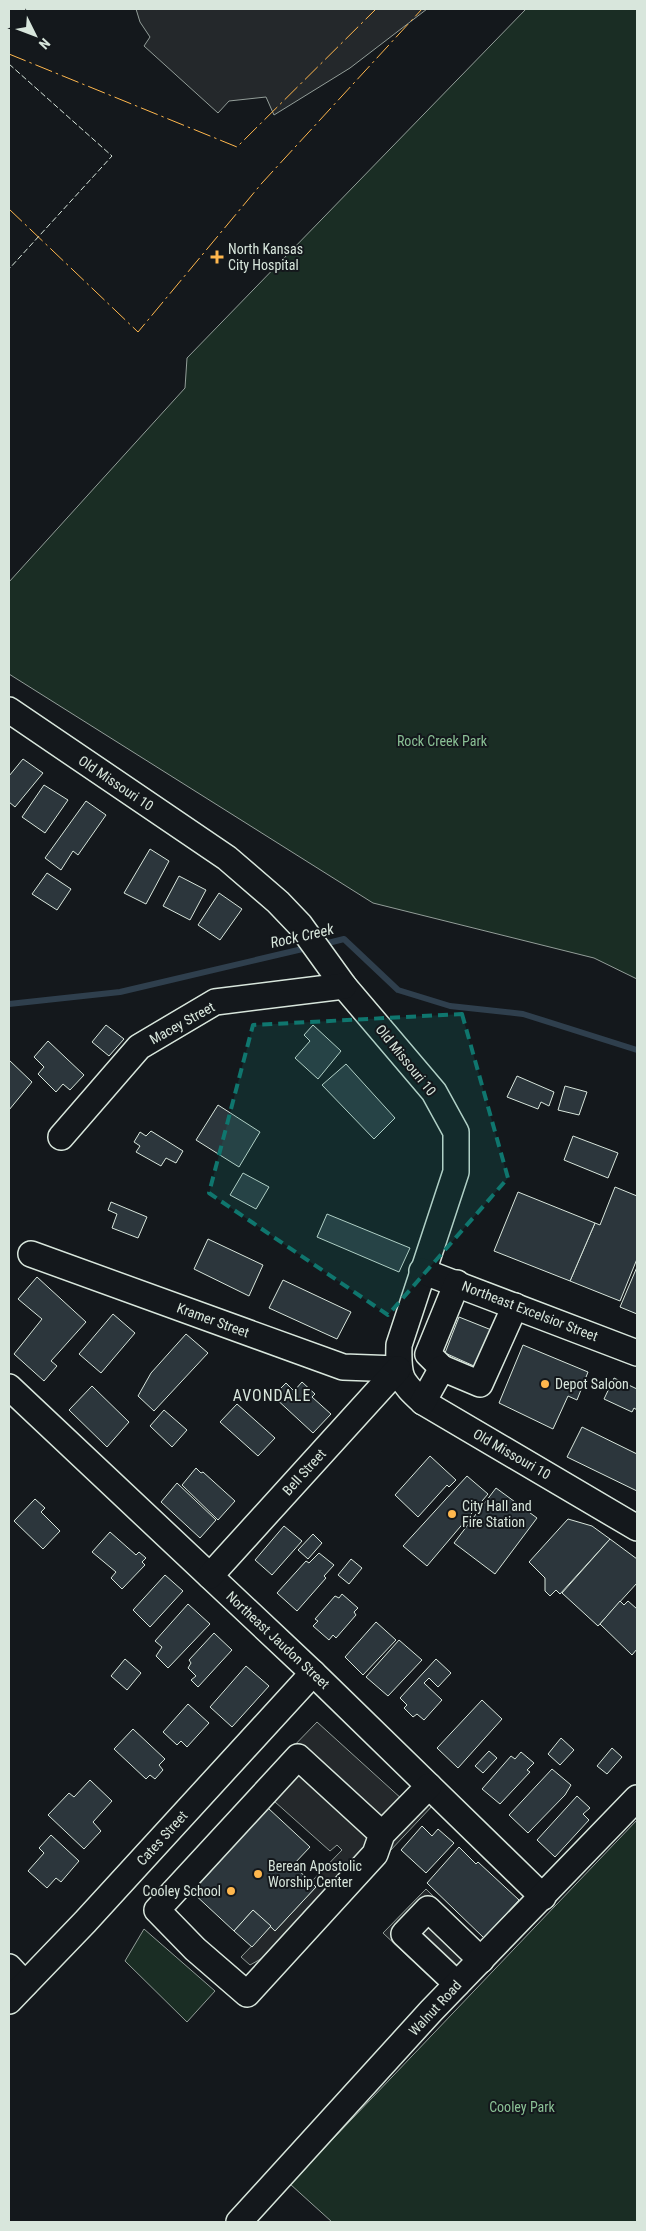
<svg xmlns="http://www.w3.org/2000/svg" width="646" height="2231" font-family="'Roboto Condensed',sans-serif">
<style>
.green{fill:#1a2d24;stroke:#939e99}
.parking{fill:#24282b;stroke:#939e99}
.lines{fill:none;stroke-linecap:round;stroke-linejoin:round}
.stream{stroke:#2f3f4d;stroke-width:6}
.building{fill:#2c363c;stroke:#d8e6dc}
.minor-casing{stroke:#d8e6dc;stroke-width:28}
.minor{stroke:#14181c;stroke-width:25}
.fence{stroke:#d8e6dc;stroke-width:1;stroke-dasharray:6 2.5;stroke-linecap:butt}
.power{stroke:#ffb74d;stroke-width:1;stroke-dasharray:18 4 2.5 4;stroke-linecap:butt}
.marked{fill:#0f766e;fill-opacity:0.2;stroke:#0f766e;stroke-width:4;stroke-dasharray:10 6;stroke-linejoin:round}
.poi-dot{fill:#ffb74d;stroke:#14181c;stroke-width:2}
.labels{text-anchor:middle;stroke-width:4;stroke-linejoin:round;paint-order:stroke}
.poi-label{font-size:14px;fill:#d8e6dc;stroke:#14181c;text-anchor:start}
.park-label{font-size:14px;fill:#8ac095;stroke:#14181c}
.street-label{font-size:14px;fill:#d8e6dc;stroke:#14181c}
.water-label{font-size:15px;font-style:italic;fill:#d8e6dc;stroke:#14181c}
.quarter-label{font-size:16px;letter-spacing:1px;fill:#d8e6dc;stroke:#14181c}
</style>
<rect width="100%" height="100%" fill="#14181c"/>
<g class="green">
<path d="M 526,9 L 637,9 L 637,979 L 594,958 L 373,903 L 9,674 L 9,582 L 185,388 L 187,358 Z"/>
<path d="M 637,1820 L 637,2222 L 332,2222 L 290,2184 Z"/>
<path d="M 144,1929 L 215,1991 L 187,2022 L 125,1961 Z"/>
</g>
<g class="parking">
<path d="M 136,9 L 427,9 L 350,68 L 274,115 L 266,97 L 229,101 L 218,113 L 144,46 L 150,37 L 140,22 Z"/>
<path d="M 317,1722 L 403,1800 L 434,1804 L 344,1900 L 309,1932 L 250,1965 L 241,1957 L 271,1926 L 275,1931 L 316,1887 L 311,1882 L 342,1850 L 337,1845 L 330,1851 L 256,1785 Z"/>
<path d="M 426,1889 L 485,1947 L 445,1991 L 383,1933 Z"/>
</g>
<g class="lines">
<g class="stream">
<path d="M 320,945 L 344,939 L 398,990 L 450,1006 L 523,1014 L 637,1050"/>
<path d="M 9,1004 L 120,992 L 311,947"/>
</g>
</g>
<g class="building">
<path d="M 23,759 L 43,773 L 15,807 L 9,802 L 9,776 Z"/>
<path d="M 44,785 L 68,800 L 45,833 L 22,817 Z"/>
<path d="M 86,801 L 106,815 L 78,855 L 73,851 L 61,870 L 45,858 Z"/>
<path d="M 150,849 L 169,861 L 146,904 L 124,893 Z"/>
<path d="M 47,873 L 71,889 L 57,910 L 32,894 Z"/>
<path d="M 179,876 L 206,890 L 190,920 L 163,906 Z"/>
<path d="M 219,893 L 242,909 L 220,940 L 198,925 Z"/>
<path d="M 106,1025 L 124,1039 L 109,1056 L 92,1042 Z"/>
<path d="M 313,1025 L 341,1051 L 318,1079 L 295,1058 L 310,1041 L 304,1035 Z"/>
<path d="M 48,1041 L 84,1075 L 70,1090 L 63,1084 L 56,1092 L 38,1074 L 44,1067 L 34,1057 Z"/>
<path d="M 9,1060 L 32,1082 L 9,1110 Z"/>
<path d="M 346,1064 L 395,1118 L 374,1139 L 322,1085 Z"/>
<path d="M 517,1076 L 554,1092 L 549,1106 L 541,1102 L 538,1109 L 507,1097 Z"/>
<path d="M 565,1086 L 587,1092 L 579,1115 L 558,1110 Z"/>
<path d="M 218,1105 L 260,1132 L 239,1167 L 196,1140 Z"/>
<path d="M 151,1131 L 183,1151 L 176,1163 L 166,1158 L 161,1166 L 136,1152 L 140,1146 L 134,1142 L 140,1132 L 146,1136 Z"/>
<path d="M 573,1136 L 618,1153 L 608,1178 L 564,1160 Z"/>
<path d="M 243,1173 L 269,1187 L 256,1209 L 230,1195 Z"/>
<path d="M 615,1187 L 637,1196 L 637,1259 L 620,1301 L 570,1281 L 595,1223 L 600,1225 Z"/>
<path d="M 518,1192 L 595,1223 L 570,1281 L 494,1251 Z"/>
<path d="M 111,1202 L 147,1217 L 138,1238 L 112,1228 L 117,1214 L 108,1210 Z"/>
<path d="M 327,1214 L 410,1248 L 399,1272 L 317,1237 Z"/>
<path d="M 208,1239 L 263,1265 L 249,1296 L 194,1269 Z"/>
<path d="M 637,1267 L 637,1314 L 620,1307 Z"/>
<path d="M 37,1277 L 86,1322 L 51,1361 L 57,1366 L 44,1381 L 14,1354 L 42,1319 L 18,1299 Z"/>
<path d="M 283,1280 L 351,1312 L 337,1339 L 269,1308 Z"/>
<path d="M 113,1314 L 135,1333 L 101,1373 L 79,1354 Z"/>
<path d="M 459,1317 L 494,1331 L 486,1353 L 481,1350 L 474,1366 L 445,1353 Z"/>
<path d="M 186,1334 L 208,1353 L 154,1411 L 138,1396 L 151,1373 Z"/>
<path d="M 523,1345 L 588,1372 L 577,1400 L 568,1396 L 553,1429 L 499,1403 Z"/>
<path d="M 614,1378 L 637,1389 L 637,1410 L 634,1408 L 632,1412 L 604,1399 Z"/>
<path d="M 302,1382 L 315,1394 L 312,1397 L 331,1414 L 313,1433 L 273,1396 L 286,1383 L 294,1391 Z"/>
<path d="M 92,1386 L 129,1422 L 107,1447 L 69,1410 Z"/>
<path d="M 237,1404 L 275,1438 L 258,1456 L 220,1422 Z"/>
<path d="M 164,1410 L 187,1430 L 172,1447 L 150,1426 Z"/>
<path d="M 582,1427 L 637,1454 L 637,1491 L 567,1457 Z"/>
<path d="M 430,1456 L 456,1480 L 449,1487 L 447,1485 L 418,1517 L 395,1495 Z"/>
<path d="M 196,1468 L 201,1473 L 203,1472 L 235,1501 L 218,1520 L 182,1485 Z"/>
<path d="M 467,1476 L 488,1494 L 427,1566 L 403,1546 Z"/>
<path d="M 177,1483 L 216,1520 L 200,1538 L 161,1502 Z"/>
<path d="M 496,1488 L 537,1518 L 495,1574 L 454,1543 Z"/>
<path d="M 35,1499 L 45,1508 L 41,1512 L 60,1531 L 43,1549 L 14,1521 Z"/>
<path d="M 568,1519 L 592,1526 L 610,1539 L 560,1594 L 556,1590 L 550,1596 L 545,1591 L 545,1578 L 529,1562 Z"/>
<path d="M 284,1526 L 302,1541 L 272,1575 L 255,1560 Z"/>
<path d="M 110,1532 L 136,1555 L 139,1552 L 146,1558 L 142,1562 L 145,1565 L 122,1589 L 111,1578 L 116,1572 L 92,1552 Z"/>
<path d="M 313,1534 L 322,1543 L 308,1559 L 298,1550 Z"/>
<path d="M 610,1539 L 637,1559 L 637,1583 L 598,1626 L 562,1593 Z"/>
<path d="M 319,1553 L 334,1565 L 324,1576 L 326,1578 L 297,1611 L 277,1593 L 306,1561 L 309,1563 Z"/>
<path d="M 351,1559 L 362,1568 L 349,1584 L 338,1575 Z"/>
<path d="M 165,1575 L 183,1591 L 150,1627 L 133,1610 Z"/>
<path d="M 342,1594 L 358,1608 L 354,1612 L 356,1615 L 336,1638 L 333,1635 L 329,1640 L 313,1626 L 318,1621 L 315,1619 L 335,1596 L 339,1598 Z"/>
<path d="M 620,1601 L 624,1605 L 628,1601 L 637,1609 L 637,1649 L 632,1655 L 600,1624 Z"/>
<path d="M 188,1604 L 210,1624 L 168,1668 L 156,1656 L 162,1647 L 155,1641 Z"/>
<path d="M 376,1622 L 396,1640 L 363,1675 L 345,1657 Z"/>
<path d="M 214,1633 L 232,1650 L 198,1687 L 191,1680 L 196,1676 L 188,1668 L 191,1663 L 189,1660 Z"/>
<path d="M 399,1640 L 422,1660 L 388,1696 L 366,1677 Z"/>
<path d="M 125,1659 L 141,1673 L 127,1690 L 111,1676 Z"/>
<path d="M 436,1659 L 451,1673 L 438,1687 L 429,1678 L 424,1683 L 442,1700 L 424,1720 L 417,1714 L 413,1717 L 404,1708 L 407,1705 L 400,1698 Z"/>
<path d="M 246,1666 L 269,1686 L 232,1727 L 210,1707 Z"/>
<path d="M 482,1700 L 502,1719 L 458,1768 L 437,1748 Z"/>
<path d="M 188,1704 L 209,1723 L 187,1747 L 181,1741 L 177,1745 L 163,1732 Z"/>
<path d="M 133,1729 L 165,1759 L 159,1765 L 163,1770 L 155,1779 L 150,1775 L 146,1779 L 114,1749 Z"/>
<path d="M 561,1738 L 574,1750 L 560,1765 L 548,1754 Z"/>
<path d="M 612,1748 L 622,1757 L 607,1774 L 597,1766 Z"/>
<path d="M 489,1751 L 497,1758 L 483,1773 L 475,1766 Z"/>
<path d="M 521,1752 L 534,1763 L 527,1770 L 530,1772 L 500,1804 L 482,1789 L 511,1756 L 515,1759 Z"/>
<path d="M 552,1769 L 571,1785 L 565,1795 L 528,1833 L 509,1815 Z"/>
<path d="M 90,1780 L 112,1801 L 93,1822 L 101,1831 L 84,1849 L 48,1815 L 69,1793 L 74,1797 Z"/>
<path d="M 577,1796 L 590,1808 L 583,1814 L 589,1820 L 555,1857 L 537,1840 Z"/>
<path d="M 268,1808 L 310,1847 L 293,1865 L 316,1887 L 275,1931 L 253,1910 L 234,1931 L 192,1892 Z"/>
<path d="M 422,1826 L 432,1836 L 438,1829 L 454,1843 L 426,1873 L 401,1850 Z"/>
<path d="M 51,1835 L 79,1861 L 61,1882 L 56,1878 L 47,1888 L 28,1871 L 44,1853 L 39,1848 Z"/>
<path d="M 459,1847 L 476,1864 L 478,1862 L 519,1900 L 484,1938 L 427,1883 Z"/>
<path d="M 253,1910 L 271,1926 L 252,1947 L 234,1931 Z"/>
</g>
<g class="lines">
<g class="minor-casing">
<g id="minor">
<path d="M 9,710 L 227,858 L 278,902 L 300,925 L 344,986 L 434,1092 L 456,1132 L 456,1172 L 399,1345 C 398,1377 400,1381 423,1402 L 637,1528"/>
<path d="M 61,1137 L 139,1047 L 215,1002 L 344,986"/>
<path d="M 31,1254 L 343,1367 L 398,1369"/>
<path d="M 422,1271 L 637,1353"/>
<path d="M 442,1368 L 428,1354 L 457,1283"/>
<path d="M 9,1387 L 313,1673 L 543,1897"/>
<path d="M 423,1402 L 442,1368 L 480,1384 L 515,1306"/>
<path d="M 210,1576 L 398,1369"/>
<path d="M 382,1834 L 375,1854 L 247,1994 L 195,1949 L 157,1910 L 298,1757 L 382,1834 L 429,1786"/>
<path d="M 9,1967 L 25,1984"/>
<path d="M 457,1984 L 404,1934 L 428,1909 L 481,1960"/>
<path d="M 9,2001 L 85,1922 L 313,1673"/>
<path d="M 239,2222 L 431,2011 L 637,1798"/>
</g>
</g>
<use href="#minor" class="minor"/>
<path class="fence" d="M 9,64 L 112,156 L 9,269"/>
<g class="power">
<path d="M 9,54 L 237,147 L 376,9"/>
<path d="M 9,209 L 138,332 L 262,183 L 422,9"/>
</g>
</g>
<path class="marked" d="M 462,1014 L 508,1178 L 388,1315 L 209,1193 L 253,1025 Z"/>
<g class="poi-dot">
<path d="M214.5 249.5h5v5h5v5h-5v5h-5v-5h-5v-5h5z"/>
<circle cx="545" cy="1384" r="5"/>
<circle cx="452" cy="1514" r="5"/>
<circle cx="258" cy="1874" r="5"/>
<circle cx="231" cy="1891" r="5"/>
</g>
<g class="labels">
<g class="poi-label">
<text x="228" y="254">North Kansas<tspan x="228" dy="16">City Hospital</tspan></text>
<text x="555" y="1389">Depot Saloon</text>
<text x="462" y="1511">City Hall and<tspan x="462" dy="16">Fire Station</tspan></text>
<text x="268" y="1871">Berean Apostolic<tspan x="268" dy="16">Worship Center</tspan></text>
<text x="221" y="1896" text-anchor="end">Cooley School</text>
</g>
<g class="park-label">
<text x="442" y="746">Rock Creek Park</text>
<text x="522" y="2112">Cooley Park</text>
</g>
<g class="street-label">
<text transform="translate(116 783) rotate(34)" y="5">Old Missouri 10</text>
<text transform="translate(182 1023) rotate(-29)" y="5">Macey Street</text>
<text transform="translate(406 1060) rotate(51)" y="5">Old Missouri 10</text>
<text transform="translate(530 1311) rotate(21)" y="5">Northeast Excelsior Street</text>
<text transform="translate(213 1320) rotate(20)" y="5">Kramer Street</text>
<text transform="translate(512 1454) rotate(30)" y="5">Old Missouri 10</text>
<text transform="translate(304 1472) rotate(-48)" y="5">Bell Street</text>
<text transform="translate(278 1640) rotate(43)" y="5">Northeast Jaudon Street</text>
<text transform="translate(162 1838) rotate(-48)" y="5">Cates Street</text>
<text transform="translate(435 2008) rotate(-47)" y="5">Walnut Road</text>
</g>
<g class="water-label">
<text transform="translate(302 936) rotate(-13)" y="5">Rock Creek</text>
</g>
<g class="quarter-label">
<text x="272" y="1401">AVONDALE</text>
</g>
</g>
<rect width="646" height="2231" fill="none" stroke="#d8e6dc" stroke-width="20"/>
<g transform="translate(35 35) rotate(132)" stroke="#14181c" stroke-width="4" paint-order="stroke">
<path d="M0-4L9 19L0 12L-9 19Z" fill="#d8e6dc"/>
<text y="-8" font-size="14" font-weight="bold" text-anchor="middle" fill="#d8e6dc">N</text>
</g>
</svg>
